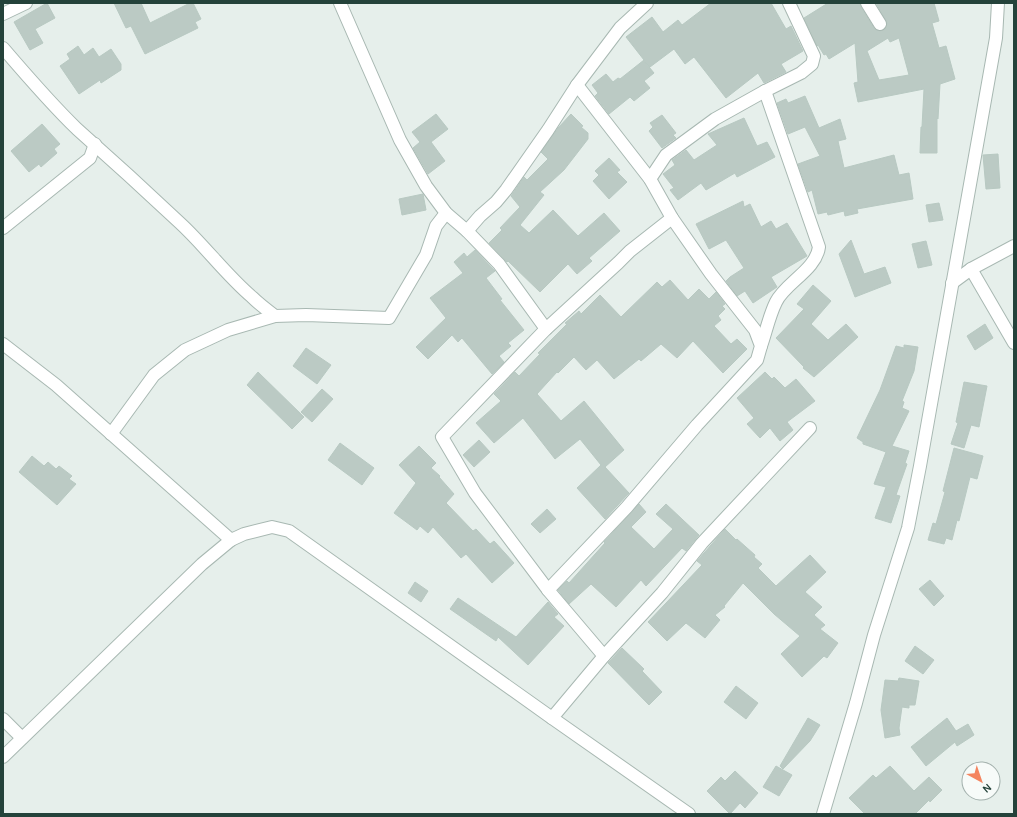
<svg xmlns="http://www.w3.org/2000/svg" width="1017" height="817" font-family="Karla,sans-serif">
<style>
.building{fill:#bbcac4;stroke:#b8c9c2;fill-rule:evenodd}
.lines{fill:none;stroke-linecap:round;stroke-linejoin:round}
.minor-casing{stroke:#a8b8b2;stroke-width:14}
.minor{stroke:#fff;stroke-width:12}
</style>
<rect width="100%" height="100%" fill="#e6efeb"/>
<g class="building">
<path d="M 47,3 L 55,18 L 35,29 L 43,43 L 30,50 L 14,22 Z"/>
<path d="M 114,3 L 141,3 L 150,23 L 190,3 L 193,3 L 201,19 L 195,22 L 198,28 L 145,54 L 131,26 L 126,28 Z"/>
<path d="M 711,3 L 771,3 L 786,29 L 791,26 L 803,51 L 781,64 L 786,72 L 764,83 L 758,73 L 726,98 L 694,57 L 685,64 L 674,49 L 650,67 L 645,62 L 654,73 L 644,81 L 650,88 L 634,101 L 630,97 L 609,114 L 595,96 L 598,93 L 592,85 L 606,74 L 613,82 L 618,78 L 620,79 L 644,60 L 626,37 L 652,17 L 663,32 L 678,20 L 682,25 Z"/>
<path d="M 828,3 L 860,3 L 861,7 L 874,28 L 880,31 L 886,28 L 887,23 L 876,3 L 934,3 L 939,21 L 932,23 L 939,48 L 946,46 L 955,79 L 940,84 L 938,119 L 937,118 L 937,153 L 920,153 L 921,127 L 922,127 L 924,89 L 858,102 L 854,83 L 858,82 L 855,43 L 829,59 L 826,54 L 824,55 L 818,45 L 817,46 L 804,18 ZM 888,38 L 890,42 L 899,38 L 909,75 L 879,80 L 867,51 Z"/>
<path d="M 78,46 L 84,55 L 93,48 L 99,57 L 111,49 L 121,64 L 121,70 L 101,83 L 100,80 L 79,94 L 60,66 L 70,59 L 67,54 Z"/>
<path d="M 805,96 L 819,128 L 840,119 L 846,139 L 838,141 L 844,168 L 894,155 L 899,175 L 909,173 L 913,199 L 857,209 L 858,213 L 845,216 L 844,211 L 828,215 L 827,212 L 818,214 L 812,190 L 808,192 L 798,164 L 820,156 L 805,127 L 788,134 L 777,103 L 786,99 L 788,103 Z"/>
<path d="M 436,114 L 448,129 L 431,142 L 445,161 L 428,174 L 413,148 L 420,142 L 412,132 Z"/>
<path d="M 571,114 L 583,126 L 581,127 L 588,133 L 588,139 L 564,170 L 540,192 L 544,195 L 520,225 L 529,233 L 553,210 L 578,236 L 604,213 L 620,231 L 589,258 L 592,261 L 577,274 L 568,264 L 540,292 L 508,261 L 507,262 L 489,243 L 502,230 L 500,228 L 520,207 L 511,196 L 524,177 L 527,180 L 548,159 L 541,152 L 558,128 Z"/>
<path d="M 662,115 L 676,133 L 673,135 L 676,138 L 662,148 L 649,131 L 653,127 L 650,123 Z"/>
<path d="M 744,118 L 757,146 L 767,142 L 775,157 L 737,177 L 735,173 L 706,190 L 701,183 L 678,200 L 670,190 L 674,188 L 663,174 L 675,165 L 672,160 L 686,150 L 694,160 L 717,145 L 708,134 Z"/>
<path d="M 42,124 L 60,144 L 54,149 L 57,153 L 41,167 L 39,164 L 29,172 L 11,151 Z"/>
<path d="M 998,154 L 1000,188 L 986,189 L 983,155 Z"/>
<path d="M 609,158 L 620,170 L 617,172 L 627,182 L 609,199 L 593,181 L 599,175 L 595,171 Z"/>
<path d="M 423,194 L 426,210 L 402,215 L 399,199 Z"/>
<path d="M 743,201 L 744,207 L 750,204 L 761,227 L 771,221 L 776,229 L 787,223 L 807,256 L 771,277 L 777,287 L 753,303 L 745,291 L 737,296 L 726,281 L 730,277 L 744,268 L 726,240 L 709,249 L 696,224 Z"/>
<path d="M 939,203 L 943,220 L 929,222 L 926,205 Z"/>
<path d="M 851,240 L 864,274 L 885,267 L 891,283 L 855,297 L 839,254 Z"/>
<path d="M 926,241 L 932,265 L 918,268 L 912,244 Z"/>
<path d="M 475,250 L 495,271 L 486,278 L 502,299 L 500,300 L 524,330 L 508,343 L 511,346 L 499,356 L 504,362 L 492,374 L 462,338 L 458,342 L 452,335 L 428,359 L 416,347 L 446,318 L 430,298 L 463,273 L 454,262 L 464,253 L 467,257 Z"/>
<path d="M 670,280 L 688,300 L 699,289 L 709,299 L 716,292 L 725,304 L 722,306 L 725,309 L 718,316 L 721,320 L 714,326 L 731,344 L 737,339 L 747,349 L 723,373 L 693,341 L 677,358 L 661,344 L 641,361 L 639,359 L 614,379 L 597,360 L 586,370 L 574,357 L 558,373 L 557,372 L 537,394 L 561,421 L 584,401 L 624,450 L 605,467 L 629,493 L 605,519 L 577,488 L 601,465 L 580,439 L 555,459 L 523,418 L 494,443 L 476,423 L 501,401 L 494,394 L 515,372 L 519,376 L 540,354 L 538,353 L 567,324 L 565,323 L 579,311 L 581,314 L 600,295 L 621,317 L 657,282 L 662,287 Z"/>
<path d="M 813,285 L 831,301 L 811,324 L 828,340 L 846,324 L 858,337 L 814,377 L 803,368 L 804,367 L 776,338 L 804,309 L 797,304 Z"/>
<path d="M 985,324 L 993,338 L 975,350 L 967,336 Z"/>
<path d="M 904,345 L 918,347 L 914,371 L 902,401 L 904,402 L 902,408 L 909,411 L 892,446 L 909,451 L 905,463 L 907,464 L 896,495 L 900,496 L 891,523 L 875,518 L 886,487 L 874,484 L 886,452 L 863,444 L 863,442 L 857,438 L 880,390 L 896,346 L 904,348 Z"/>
<path d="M 306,348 L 331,365 L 317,384 L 293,366 Z"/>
<path d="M 258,372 L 304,417 L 292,429 L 247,385 Z"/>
<path d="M 765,372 L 772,379 L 774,377 L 785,388 L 796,379 L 815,401 L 787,422 L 793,430 L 780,441 L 770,428 L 760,438 L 747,424 L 754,418 L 737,398 Z"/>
<path d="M 964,382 L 987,386 L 979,427 L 971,425 L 964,448 L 951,444 L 958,423 L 956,422 Z"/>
<path d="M 322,389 L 333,399 L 312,422 L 301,412 Z"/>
<path d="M 479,440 L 490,452 L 474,467 L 463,455 Z"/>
<path d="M 340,443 L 374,468 L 362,485 L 328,460 Z"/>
<path d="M 419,446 L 436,463 L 431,468 L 440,476 L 439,477 L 454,494 L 446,503 L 473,531 L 476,529 L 490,544 L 494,541 L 514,563 L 492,583 L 466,554 L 461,558 L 433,527 L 428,533 L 420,526 L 417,530 L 394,513 L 416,483 L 399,465 Z"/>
<path d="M 954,448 L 983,456 L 977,479 L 970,477 L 959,521 L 957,520 L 952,540 L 946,538 L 944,544 L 928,540 L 933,523 L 936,524 L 945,492 L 943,491 Z"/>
<path d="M 32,456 L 44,466 L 48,462 L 56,469 L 59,466 L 72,476 L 69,479 L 76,484 L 57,505 L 19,472 Z"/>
<path d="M 639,504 L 646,512 L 631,527 L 654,549 L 673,529 L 656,514 L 666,504 L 699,535 L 686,551 L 682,548 L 646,586 L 641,580 L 616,607 L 591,584 L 569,604 L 558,590 L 567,581 L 569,583 L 605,543 L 604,542 Z"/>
<path d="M 547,509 L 556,519 L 540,533 L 531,524 Z"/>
<path d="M 725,529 L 736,540 L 737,539 L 755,555 L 754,557 L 762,564 L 758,568 L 776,586 L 810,555 L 826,572 L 805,592 L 822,607 L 814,615 L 825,625 L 820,629 L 838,643 L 827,658 L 824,656 L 802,677 L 781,654 L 800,636 L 774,614 L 743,583 L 724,606 L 725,607 L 715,615 L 720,620 L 705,638 L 686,623 L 667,641 L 648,622 L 702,565 L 697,561 Z"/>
<path d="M 930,580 L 944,596 L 934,606 L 919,589 Z"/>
<path d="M 415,582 L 428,591 L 421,602 L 408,593 Z"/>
<path d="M 458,598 L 516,637 L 548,602 L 558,614 L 554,617 L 564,626 L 528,665 L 498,637 L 496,641 L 450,609 Z"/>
<path d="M 915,646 L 934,660 L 923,674 L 905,661 Z"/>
<path d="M 622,648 L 644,669 L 642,671 L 662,692 L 649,705 L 608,663 Z"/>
<path d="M 899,678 L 919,681 L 915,705 L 909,705 L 909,708 L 902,707 L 899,728 L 900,735 L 885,738 L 881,710 L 885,680 L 898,681 Z"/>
<path d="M 736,686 L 758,703 L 746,719 L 724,702 Z"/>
<path d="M 808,718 L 820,725 L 810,741 L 783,769 L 780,766 Z"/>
<path d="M 947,718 L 956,731 L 968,724 L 974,735 L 957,746 L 955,742 L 926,766 L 911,747 Z"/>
<path d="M 776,766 L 792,775 L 779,796 L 763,787 Z"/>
<path d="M 890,766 L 914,791 L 929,777 L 942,790 L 930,802 L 929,800 L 915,814 L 865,814 L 849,798 L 873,775 L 876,778 Z"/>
<path d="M 735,771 L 758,793 L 745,808 L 740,803 L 730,814 L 707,791 L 721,777 L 725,781 Z"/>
</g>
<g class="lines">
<g class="minor-casing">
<g id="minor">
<path d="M 340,3 L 400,140 L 426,186 L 446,213 L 467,231 L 499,264 L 546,329"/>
<path d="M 867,3 L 880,24"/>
<path d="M 3,14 L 26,3"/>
<path d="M 3,48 C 27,76 51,104 77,129 C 112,160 146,191 180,223 C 205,246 226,275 252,297 C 259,304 267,310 275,316"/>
<path d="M 650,179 L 666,155 L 715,119 L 765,91 L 801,73 L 812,64 L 814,56 L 789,3"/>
<path d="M 3,228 L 90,158 L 95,144"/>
<path d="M 467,231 L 480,216 L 496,202 L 506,190 L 548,130 L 577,85 L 620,28 L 647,3"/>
<path d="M 971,269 L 1014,343"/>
<path d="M 952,283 L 971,269 L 1014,246"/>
<path d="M 3,344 L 56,385 L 231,540"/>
<path d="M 761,346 C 766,332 769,316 776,302 C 785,283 816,270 819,247 L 765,91"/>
<path d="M 111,434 L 154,375 L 185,350 L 228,330 L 275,316 L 306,315 L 389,318 L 426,255 L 436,226 L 446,213"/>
<path d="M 548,590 L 627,507 L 697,425 L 757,360 L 761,346 L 755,330 L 711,274 L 672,218 L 650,179 L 577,85"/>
<path d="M 604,656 L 548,590 L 475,493 L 442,437 L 546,329 L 618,263 L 630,251 L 672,218"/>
<path d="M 3,719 L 22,738"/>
<path d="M 3,757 L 202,564 L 231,540 L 244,534 L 272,527 L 289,531 L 552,718"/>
<path d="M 689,814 L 552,718 L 604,656 L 662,593 L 702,543 L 810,428"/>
<path d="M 823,814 L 856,703 L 874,635 L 908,528 L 920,466 L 996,38 L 998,3"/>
</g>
</g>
<use href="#minor" class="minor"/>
</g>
<rect width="1017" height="817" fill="none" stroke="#24423a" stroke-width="8"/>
<g transform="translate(981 781) rotate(140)"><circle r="19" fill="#f7fbf9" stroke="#a3b1ad"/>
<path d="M0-3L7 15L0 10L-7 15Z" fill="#f4845f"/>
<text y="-6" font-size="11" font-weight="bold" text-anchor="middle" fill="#24423a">N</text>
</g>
</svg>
